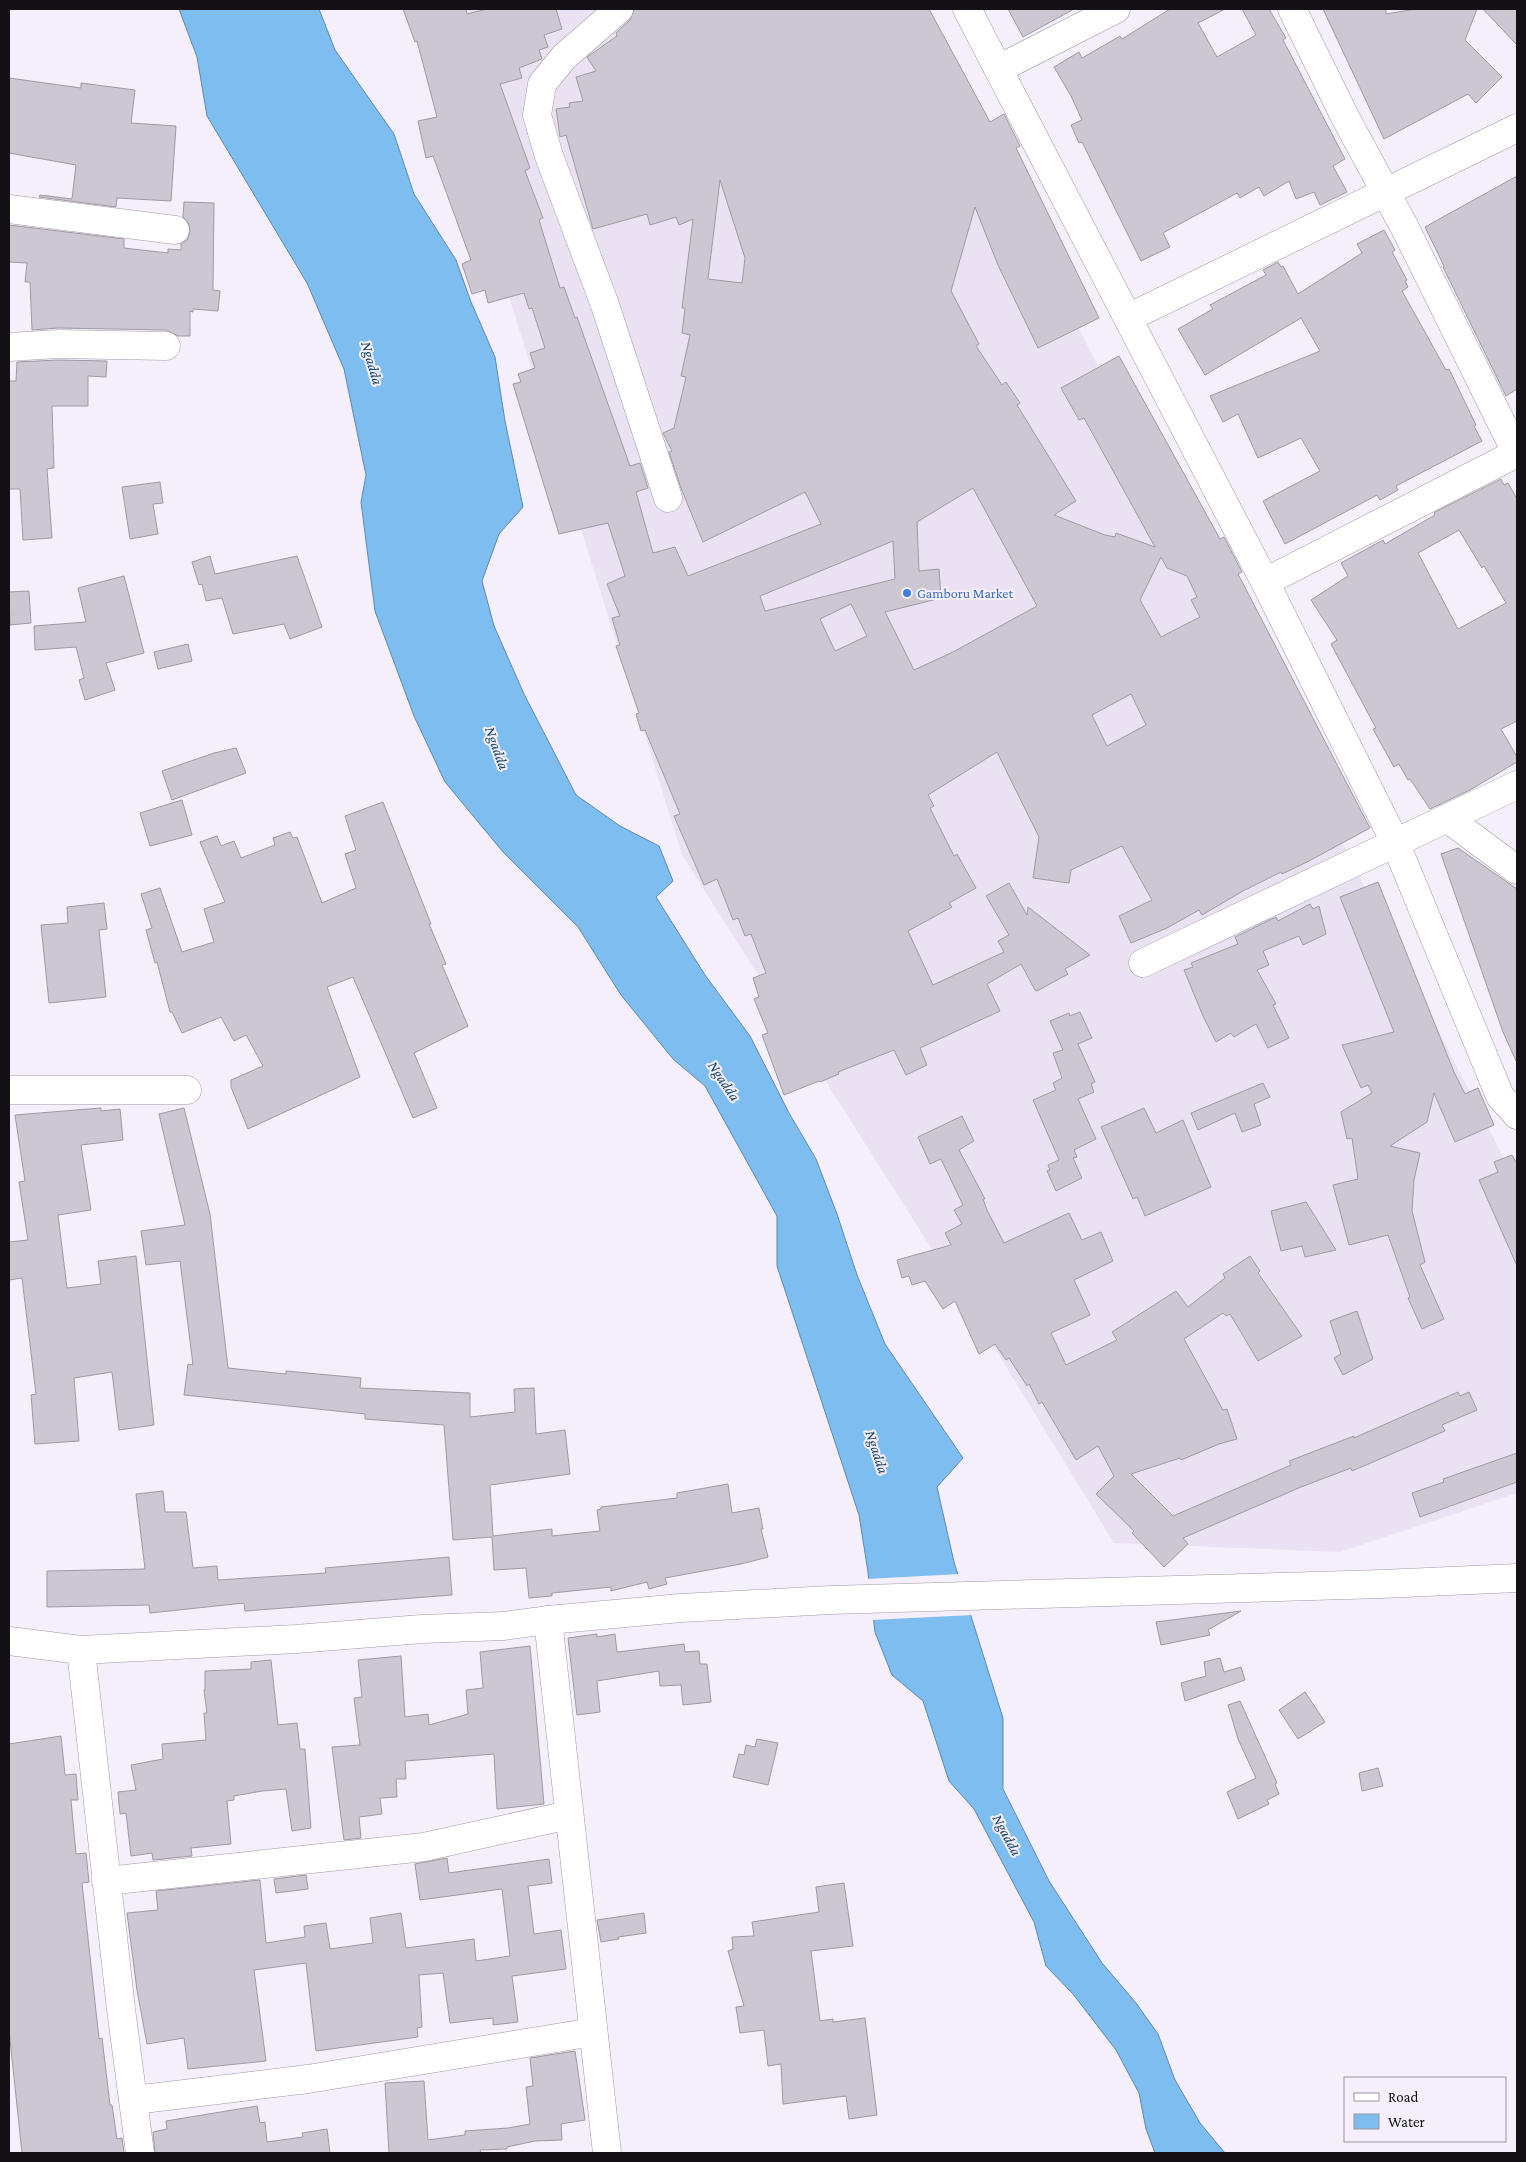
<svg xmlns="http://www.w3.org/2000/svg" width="1526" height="2162" font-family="'Crimson Pro',serif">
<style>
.built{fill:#eae2f3}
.water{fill:#7ebdef;stroke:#5e89ae}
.pier{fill:#f4effa}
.building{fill:#cdc7d1;stroke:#9f99a3;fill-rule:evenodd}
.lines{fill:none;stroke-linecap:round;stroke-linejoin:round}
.minor-casing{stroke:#9f9aa4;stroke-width:29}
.minor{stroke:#fff;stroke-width:28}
.shop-dot{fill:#3f7fe0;stroke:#f4effa;stroke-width:2}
.labels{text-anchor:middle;stroke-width:4;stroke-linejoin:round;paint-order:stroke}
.shop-label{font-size:14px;fill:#366cbe;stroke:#f4effa;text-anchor:start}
.water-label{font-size:15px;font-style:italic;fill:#164566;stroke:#f4effa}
</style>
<rect width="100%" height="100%" fill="#f4effa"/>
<path class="built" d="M 420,9 L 915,9 L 1517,1184 L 1517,1493 L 1340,1552 L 1114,1543 L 994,1347 L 682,855 Z"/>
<path class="water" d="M 179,9 L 319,9 L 335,50 L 394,134 L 414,194 L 456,260 L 471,302 L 495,357 L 505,421 L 523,507 L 499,534 L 482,581 L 494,626 L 524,694 L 576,795 L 620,826 L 659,846 L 673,881 L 656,897 L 705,975 L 750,1036 L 789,1113 L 816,1159 L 837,1214 L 857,1275 L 885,1344 L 963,1458 L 937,1487 L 954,1562 L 1003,1718 L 1003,1789 L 1049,1881 L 1102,1963 L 1136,2003 L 1158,2034 L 1175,2080 L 1200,2123 L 1225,2153 L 1155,2153 L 1146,2129 L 1139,2093 L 1116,2050 L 1073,1994 L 1046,1966 L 1034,1922 L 974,1809 L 949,1781 L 923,1701 L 892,1675 L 875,1632 L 868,1572 L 859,1515 L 777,1266 L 777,1216 L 705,1086 L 673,1059 L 621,995 L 578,927 L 503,852 L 445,782 L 414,716 L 375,611 L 361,502 L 366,475 L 344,369 L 307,283 L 207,116 L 197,57 Z"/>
<path class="pier" d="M 960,1574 L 973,1615 L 871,1620 L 866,1579 Z"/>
<g class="building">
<path d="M 403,9 L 466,9 L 467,14 L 487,9 L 556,9 L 562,29 L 544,35 L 548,47 L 539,50 L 542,59 L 519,68 L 522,78 L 500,84 L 530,168 L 525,171 L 543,218 L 539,220 L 560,288 L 564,287 L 575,318 L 577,317 L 630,466 L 640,463 L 648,488 L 636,492 L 653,553 L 675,547 L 688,576 L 821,524 L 805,492 L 703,542 L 681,488 L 669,452 L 672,451 L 663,433 L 674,428 L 686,377 L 681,376 L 690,335 L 682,333 L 685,308 L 682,308 L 693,219 L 679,225 L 676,217 L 650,225 L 647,214 L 593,229 L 566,135 L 560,137 L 556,109 L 570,107 L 569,103 L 583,101 L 576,77 L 596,71 L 587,57 L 617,36 L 616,33 L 630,20 L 634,9 L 929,9 L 990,122 L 1004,114 L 1020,146 L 1016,148 L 1099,318 L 1038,348 L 998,265 L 975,207 L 951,291 L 979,344 L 976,346 L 1002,385 L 1006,382 L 1020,403 L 1017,405 L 1076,501 L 1054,515 L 1105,535 L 1115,537 L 1116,533 L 1155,547 L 1084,418 L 1079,420 L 1061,388 L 1119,356 L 1220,539 L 1224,537 L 1242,572 L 1238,574 L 1370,828 L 1307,862 L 1282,874 L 1281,872 L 1243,891 L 1202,915 L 1199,910 L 1167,928 L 1131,943 L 1119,916 L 1152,900 L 1122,846 L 1071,870 L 1069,883 L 1033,878 L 1039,837 L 997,752 L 928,795 L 934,806 L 930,808 L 954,856 L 957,854 L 976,888 L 949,903 L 952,907 L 908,931 L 933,985 L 1004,952 L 998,941 L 1009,935 L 986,896 L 1009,883 L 1027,915 L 1028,907 L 1090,955 L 1065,969 L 1068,974 L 1037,991 L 1035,990 L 1021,964 L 987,984 L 1000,1011 L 920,1048 L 927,1065 L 906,1075 L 894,1050 L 838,1072 L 839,1074 L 820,1082 L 819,1081 L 784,1095 L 762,1035 L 768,1033 L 754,999 L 759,997 L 753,978 L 766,973 L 751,934 L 745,936 L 738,918 L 733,920 L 717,879 L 704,885 L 674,816 L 680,814 L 645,730 L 641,731 L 636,714 L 639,713 L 616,646 L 620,645 L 612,618 L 620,616 L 607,584 L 625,576 L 608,523 L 559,534 L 513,384 L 521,382 L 518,374 L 535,368 L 530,353 L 545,348 L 532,308 L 529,309 L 524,293 L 488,303 L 485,290 L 472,294 L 462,264 L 471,260 L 433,156 L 426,158 L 418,121 L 437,117 L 417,41 L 415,42 ZM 720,180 L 745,258 L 742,283 L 708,279 ZM 973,488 L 1037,606 L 953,652 L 914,670 L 885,612 L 941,598 L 939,569 L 919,571 L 917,522 ZM 893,541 L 895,579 L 765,611 L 760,596 ZM 1161,557 L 1167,568 L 1187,576 L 1197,597 L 1191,600 L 1200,617 L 1161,637 L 1140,600 ZM 851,604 L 867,636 L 835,651 L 820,619 ZM 1131,694 L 1146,725 L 1107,746 L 1092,715 Z"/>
<path d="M 1008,9 L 1074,9 L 1023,37 Z"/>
<path d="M 1170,9 L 1225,9 L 1198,23 L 1217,57 L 1256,35 L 1242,9 L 1269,9 L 1286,38 L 1283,40 L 1345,159 L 1333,166 L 1347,192 L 1320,205 L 1314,192 L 1296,199 L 1289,181 L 1264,196 L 1259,187 L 1240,198 L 1237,193 L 1163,233 L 1170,247 L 1141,261 L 1082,142 L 1079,143 L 1071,125 L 1082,120 L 1071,96 L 1054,67 L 1079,52 L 1082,58 L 1120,36 L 1122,39 Z"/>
<path d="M 1323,9 L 1386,9 L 1386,14 L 1416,9 L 1477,9 L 1465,40 L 1502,77 L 1476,103 L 1468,94 L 1384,139 Z"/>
<path d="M 1483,9 L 1517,9 L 1517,45 Z"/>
<path d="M 9,78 L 81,88 L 81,83 L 135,90 L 131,123 L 176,126 L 171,201 L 117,198 L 116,207 L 39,197 L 40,195 L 72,199 L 76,165 L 9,153 Z"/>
<path d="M 1517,176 L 1517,389 L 1506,396 L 1443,267 L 1444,266 L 1425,227 Z"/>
<path d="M 184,202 L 214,203 L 213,290 L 220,291 L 218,311 L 193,309 L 193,312 L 190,311 L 190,336 L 178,336 L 166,330 L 58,328 L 32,330 L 30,282 L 25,282 L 27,263 L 9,262 L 9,225 L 124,239 L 124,248 L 168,253 L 168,249 L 181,250 L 181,244 L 187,240 L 190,232 L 189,224 L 183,217 Z"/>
<path d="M 1384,230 L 1395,250 L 1392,252 L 1407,280 L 1405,281 L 1408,287 L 1402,291 L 1446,370 L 1449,369 L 1476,425 L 1474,426 L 1482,441 L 1396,486 L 1398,490 L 1380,500 L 1377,495 L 1285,544 L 1263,501 L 1320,471 L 1301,438 L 1258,458 L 1238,414 L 1223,422 L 1210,396 L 1320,351 L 1301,318 L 1205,375 L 1178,329 L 1213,309 L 1210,305 L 1266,275 L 1263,270 L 1278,262 L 1281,267 L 1283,266 L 1298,294 L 1362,253 L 1357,244 Z"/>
<path d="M 58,360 L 107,361 L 106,377 L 88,376 L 88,406 L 52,406 L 54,468 L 47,469 L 52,538 L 23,540 L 20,489 L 9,489 L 9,381 L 16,381 L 17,362 Z"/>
<path d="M 1501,479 L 1504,485 L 1508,483 L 1517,499 L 1517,721 L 1501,729 L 1517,757 L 1517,762 L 1470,790 L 1430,809 L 1410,779 L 1408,780 L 1399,764 L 1394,767 L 1373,729 L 1376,728 L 1331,644 L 1337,640 L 1311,600 L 1348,576 L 1341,563 L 1383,540 L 1385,544 L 1435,515 L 1434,513 L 1437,511 ZM 1459,530 L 1482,568 L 1484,566 L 1506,603 L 1458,629 L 1418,553 Z"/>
<path d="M 160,482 L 163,503 L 153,504 L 158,534 L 130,539 L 122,487 Z"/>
<path d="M 210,556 L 215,574 L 297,556 L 322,627 L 290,639 L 284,624 L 233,634 L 222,598 L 206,601 L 202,584 L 199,585 L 192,562 Z"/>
<path d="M 124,576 L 144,653 L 106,663 L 115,690 L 85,700 L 79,680 L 84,678 L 76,647 L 35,650 L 34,626 L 86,622 L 78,588 Z"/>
<path d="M 29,591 L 31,623 L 10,625 L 9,592 Z"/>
<path d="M 188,644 L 192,661 L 158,669 L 154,652 Z"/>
<path d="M 236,748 L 246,773 L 172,800 L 162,771 L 214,753 Z"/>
<path d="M 182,800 L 192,835 L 150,846 L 140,813 Z"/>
<path d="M 383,802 L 431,924 L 429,924 L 446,964 L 442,965 L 468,1026 L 414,1053 L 437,1108 L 413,1118 L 353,977 L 327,987 L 360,1077 L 248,1129 L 231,1087 L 231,1080 L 263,1066 L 246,1035 L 234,1041 L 221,1017 L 182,1033 L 172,1012 L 170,1012 L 157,962 L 155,963 L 146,930 L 152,928 L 141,894 L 160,888 L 182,952 L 214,942 L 204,909 L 225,902 L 200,842 L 217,836 L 221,846 L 234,841 L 241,858 L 275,845 L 273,838 L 290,832 L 293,838 L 297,837 L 322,903 L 356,888 L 345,854 L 356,850 L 345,816 Z"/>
<path d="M 1458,848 L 1517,889 L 1517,1063 L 1503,1032 L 1441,854 Z"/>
<path d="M 1378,882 L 1454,1072 L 1465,1094 L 1478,1088 L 1494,1125 L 1455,1142 L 1434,1093 L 1427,1122 L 1390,1146 L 1420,1153 L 1414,1180 L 1412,1211 L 1425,1262 L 1420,1265 L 1444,1319 L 1422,1329 L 1408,1298 L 1410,1297 L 1388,1235 L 1349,1245 L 1333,1185 L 1358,1179 L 1352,1138 L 1347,1139 L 1341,1112 L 1372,1093 L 1368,1085 L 1361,1088 L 1342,1045 L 1394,1032 L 1340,897 Z"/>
<path d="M 104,903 L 107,929 L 99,930 L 106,997 L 49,1003 L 41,925 L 68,923 L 67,907 Z"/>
<path d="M 1310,904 L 1313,909 L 1319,906 L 1326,934 L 1303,945 L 1299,936 L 1263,951 L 1269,965 L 1257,970 L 1276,1004 L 1273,1005 L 1289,1038 L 1268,1048 L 1256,1024 L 1234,1037 L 1231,1033 L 1216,1042 L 1203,1016 L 1184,970 L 1193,967 L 1191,963 L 1238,944 L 1235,937 L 1276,917 L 1278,921 Z"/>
<path d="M 1080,1012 L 1092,1038 L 1078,1044 L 1095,1082 L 1091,1084 L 1094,1092 L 1078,1099 L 1096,1139 L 1074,1150 L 1077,1157 L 1073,1158 L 1082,1178 L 1056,1191 L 1047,1171 L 1050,1170 L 1048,1165 L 1059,1160 L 1033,1100 L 1056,1090 L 1053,1083 L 1062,1078 L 1053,1053 L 1063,1050 L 1050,1021 L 1069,1013 L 1070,1016 Z"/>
<path d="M 1263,1083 L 1270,1097 L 1254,1104 L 1261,1125 L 1242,1132 L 1235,1113 L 1198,1130 L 1191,1113 Z"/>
<path d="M 101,1108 L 101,1111 L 120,1109 L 123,1140 L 81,1145 L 91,1210 L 58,1215 L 67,1288 L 101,1284 L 98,1261 L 136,1256 L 154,1425 L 119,1430 L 112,1372 L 74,1378 L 79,1441 L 35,1444 L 31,1395 L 36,1394 L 22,1278 L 9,1280 L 9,1242 L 28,1240 L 19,1182 L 25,1181 L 15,1115 Z"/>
<path d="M 184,1108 L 210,1214 L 228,1368 L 286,1374 L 286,1371 L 361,1378 L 360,1388 L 470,1393 L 470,1417 L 515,1412 L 514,1389 L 534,1388 L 536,1434 L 565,1430 L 570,1474 L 490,1485 L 493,1536 L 552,1529 L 552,1536 L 600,1531 L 597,1510 L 601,1509 L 601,1507 L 677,1498 L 677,1493 L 728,1484 L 732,1513 L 759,1508 L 763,1529 L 761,1529 L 768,1557 L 741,1564 L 665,1578 L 667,1584 L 649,1589 L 647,1582 L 611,1591 L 611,1587 L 552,1593 L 552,1596 L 529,1598 L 526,1568 L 494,1570 L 492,1537 L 453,1540 L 444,1425 L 365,1419 L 365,1414 L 184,1395 L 188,1364 L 193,1365 L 180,1261 L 146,1265 L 141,1231 L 185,1225 L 159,1114 Z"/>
<path d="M 1144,1108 L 1156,1133 L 1183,1120 L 1211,1187 L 1145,1216 L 1137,1197 L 1133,1199 L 1101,1127 Z"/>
<path d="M 962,1116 L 974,1141 L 959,1150 L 985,1199 L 983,1199 L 987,1210 L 1004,1243 L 1069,1213 L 1082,1240 L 1101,1232 L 1113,1261 L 1074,1280 L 1090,1315 L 1051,1333 L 1066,1365 L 1117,1340 L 1112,1332 L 1176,1291 L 1188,1307 L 1225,1278 L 1223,1274 L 1250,1256 L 1260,1271 L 1258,1273 L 1302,1336 L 1258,1361 L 1230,1314 L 1226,1316 L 1223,1313 L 1184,1339 L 1223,1410 L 1227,1409 L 1237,1439 L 1219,1444 L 1181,1460 L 1180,1458 L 1131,1474 L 1173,1516 L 1291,1465 L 1289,1461 L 1354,1436 L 1354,1438 L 1458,1392 L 1460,1396 L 1469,1392 L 1477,1410 L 1442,1425 L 1445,1431 L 1424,1440 L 1352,1471 L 1351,1468 L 1301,1487 L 1183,1538 L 1188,1544 L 1164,1567 L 1132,1533 L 1134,1531 L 1096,1494 L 1114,1476 L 1098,1446 L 1076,1460 L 1042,1402 L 1039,1404 L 1029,1384 L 1027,1386 L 1009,1358 L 1006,1360 L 995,1344 L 979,1354 L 955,1301 L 943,1309 L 925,1281 L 912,1285 L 909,1276 L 902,1278 L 897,1260 L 951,1245 L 945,1233 L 962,1224 L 954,1210 L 963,1205 L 941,1159 L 930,1164 L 918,1137 Z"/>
<path d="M 1512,1155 L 1517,1164 L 1517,1266 L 1479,1180 L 1498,1172 L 1494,1162 Z"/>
<path d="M 1306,1202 L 1336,1250 L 1305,1257 L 1302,1246 L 1281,1251 L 1271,1211 Z"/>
<path d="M 1357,1311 L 1373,1359 L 1343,1375 L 1334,1358 L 1341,1354 L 1330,1321 Z"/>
<path d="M 1517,1453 L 1517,1482 L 1420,1517 L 1412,1493 L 1444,1482 L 1443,1479 Z"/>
<path d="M 163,1491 L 165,1512 L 186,1512 L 193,1568 L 217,1566 L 218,1580 L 326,1573 L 325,1568 L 449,1557 L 452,1595 L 245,1611 L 244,1603 L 150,1613 L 149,1605 L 47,1607 L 47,1571 L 145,1569 L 136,1494 Z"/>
<path d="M 1241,1611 L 1208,1630 L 1210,1635 L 1161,1645 L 1156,1622 Z"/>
<path d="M 597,1634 L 597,1637 L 615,1634 L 617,1652 L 684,1644 L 685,1652 L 699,1651 L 700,1664 L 707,1664 L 711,1702 L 683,1705 L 681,1685 L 660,1686 L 659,1671 L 597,1681 L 600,1712 L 577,1715 L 568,1638 Z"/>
<path d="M 530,1646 L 544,1804 L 497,1809 L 494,1754 L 405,1761 L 406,1779 L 396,1779 L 397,1797 L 380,1798 L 382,1814 L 359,1817 L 361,1838 L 344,1840 L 332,1747 L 360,1745 L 354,1698 L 362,1697 L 358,1660 L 401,1656 L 405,1717 L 428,1714 L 429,1725 L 468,1714 L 466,1690 L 483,1688 L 480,1652 Z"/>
<path d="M 1220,1658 L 1224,1672 L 1241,1667 L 1245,1680 L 1185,1701 L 1181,1683 L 1206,1676 L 1204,1662 Z"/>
<path d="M 271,1660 L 278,1725 L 297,1723 L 300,1749 L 305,1749 L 311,1828 L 292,1831 L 286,1789 L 262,1791 L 234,1796 L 234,1800 L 227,1801 L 231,1844 L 191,1848 L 192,1856 L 153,1860 L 152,1853 L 131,1856 L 126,1813 L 120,1814 L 118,1792 L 136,1790 L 131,1765 L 163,1759 L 162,1744 L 206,1740 L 204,1713 L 207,1713 L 204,1690 L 205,1690 L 205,1671 L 251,1669 L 251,1662 Z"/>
<path d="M 1305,1692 L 1325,1722 L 1298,1739 L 1279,1710 Z"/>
<path d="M 1240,1701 L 1277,1783 L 1275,1784 L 1279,1794 L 1267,1800 L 1269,1804 L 1238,1819 L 1227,1792 L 1256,1778 L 1238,1739 L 1228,1705 Z"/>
<path d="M 61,1736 L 65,1775 L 76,1774 L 78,1800 L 71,1800 L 76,1854 L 86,1853 L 89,1882 L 82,1883 L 99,2039 L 102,2038 L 110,2105 L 112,2105 L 117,2139 L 122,2138 L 124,2153 L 22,2153 L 9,2030 L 9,1744 Z"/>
<path d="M 757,1739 L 778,1743 L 768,1785 L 733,1777 L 739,1754 L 744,1755 L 746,1745 L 755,1747 Z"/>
<path d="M 1378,1768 L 1383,1786 L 1362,1791 L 1359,1773 Z"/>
<path d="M 447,1858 L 449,1873 L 549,1859 L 552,1883 L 528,1886 L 534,1934 L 561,1930 L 566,1969 L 512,1976 L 518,2022 L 493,2025 L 493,2018 L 450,2023 L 443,1973 L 419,1975 L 422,2027 L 417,2028 L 418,2037 L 316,2051 L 306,1963 L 254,1970 L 266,2061 L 188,2069 L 184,2038 L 147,2044 L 137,1990 L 127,1913 L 158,1910 L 156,1891 L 260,1880 L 266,1943 L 305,1937 L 304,1926 L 326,1923 L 330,1949 L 373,1943 L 370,1918 L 401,1913 L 406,1948 L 474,1939 L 476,1961 L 510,1956 L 502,1889 L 420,1900 L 415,1864 Z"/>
<path d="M 306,1875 L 308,1889 L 276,1893 L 274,1879 Z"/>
<path d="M 844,1883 L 853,1946 L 811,1951 L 820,2021 L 833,2019 L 833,2022 L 865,2018 L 877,2115 L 849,2119 L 846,2096 L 783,2104 L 781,2064 L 768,2066 L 764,2030 L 740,2033 L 736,2007 L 744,2006 L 728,1951 L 733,1949 L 732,1937 L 754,1936 L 752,1922 L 819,1912 L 816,1887 Z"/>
<path d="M 644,1913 L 646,1933 L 618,1937 L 619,1939 L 601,1942 L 597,1920 Z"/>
<path d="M 575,2051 L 585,2120 L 561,2124 L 562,2140 L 535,2141 L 507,2147 L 507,2149 L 480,2150 L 481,2153 L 389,2153 L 385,2083 L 424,2081 L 428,2140 L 465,2135 L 465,2131 L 508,2128 L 530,2124 L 526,2087 L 533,2086 L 530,2058 Z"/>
<path d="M 257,2106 L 260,2123 L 265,2122 L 267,2142 L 303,2137 L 302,2133 L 327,2129 L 330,2153 L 155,2153 L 153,2132 L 167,2129 L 166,2121 Z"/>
</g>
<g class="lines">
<g class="minor-casing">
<g id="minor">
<path d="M 619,9 L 564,57 L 542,84 L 537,115 L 549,156 L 605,305 L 668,498"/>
<path d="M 967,9 L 1265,582 L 1395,842 L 1500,1096 L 1517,1115"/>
<path d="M 1292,9 L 1345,117 L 1405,228 L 1517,454"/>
<path d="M 1000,68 L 1116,9"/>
<path d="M 9,209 L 175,230"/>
<path d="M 1128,318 L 1517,128"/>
<path d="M 9,347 L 58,344 L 166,346"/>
<path d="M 1265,582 L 1517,453"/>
<path d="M 1447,818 L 1517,870"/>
<path d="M 1143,963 L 1517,785"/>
<path d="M 9,1090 L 187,1090"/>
<path d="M 548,1620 L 607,2153"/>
<path d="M 9,1641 L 81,1650 L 296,1639 L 422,1629 L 504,1626 L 548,1620 L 681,1608 L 831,1600 L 1382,1584 L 1517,1578"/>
<path d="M 81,1650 L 121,2009 L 140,2153"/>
<path d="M 106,1881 L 424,1847 L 569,1815"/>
<path d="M 134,2100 L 308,2079 L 593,2032"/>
</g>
</g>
<use href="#minor" class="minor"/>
</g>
<circle class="shop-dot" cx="907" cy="593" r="5"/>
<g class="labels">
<g class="shop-label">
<text x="917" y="598">Gamboru Market</text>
</g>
<g class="water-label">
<text transform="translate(372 363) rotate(74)" y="5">Ngadda</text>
<text transform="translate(497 748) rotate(70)" y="5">Ngadda</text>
<text transform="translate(724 1081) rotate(56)" y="5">Ngadda</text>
<text transform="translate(877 1452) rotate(72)" y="5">Ngadda</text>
<text transform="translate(1007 1835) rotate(62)" y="5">Ngadda</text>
</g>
</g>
<rect width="1526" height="2162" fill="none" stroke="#131115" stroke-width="20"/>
<rect x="1344" y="2077" width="162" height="65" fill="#f4effa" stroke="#9a969e"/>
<rect x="1354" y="2093" width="25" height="8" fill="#ffffff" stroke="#9a969e"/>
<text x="1388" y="2102" font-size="15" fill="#131115">Road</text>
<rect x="1354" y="2114" width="25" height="15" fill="#7ebdef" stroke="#9a969e"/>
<text x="1388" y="2127" font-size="15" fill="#131115">Water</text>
</svg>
